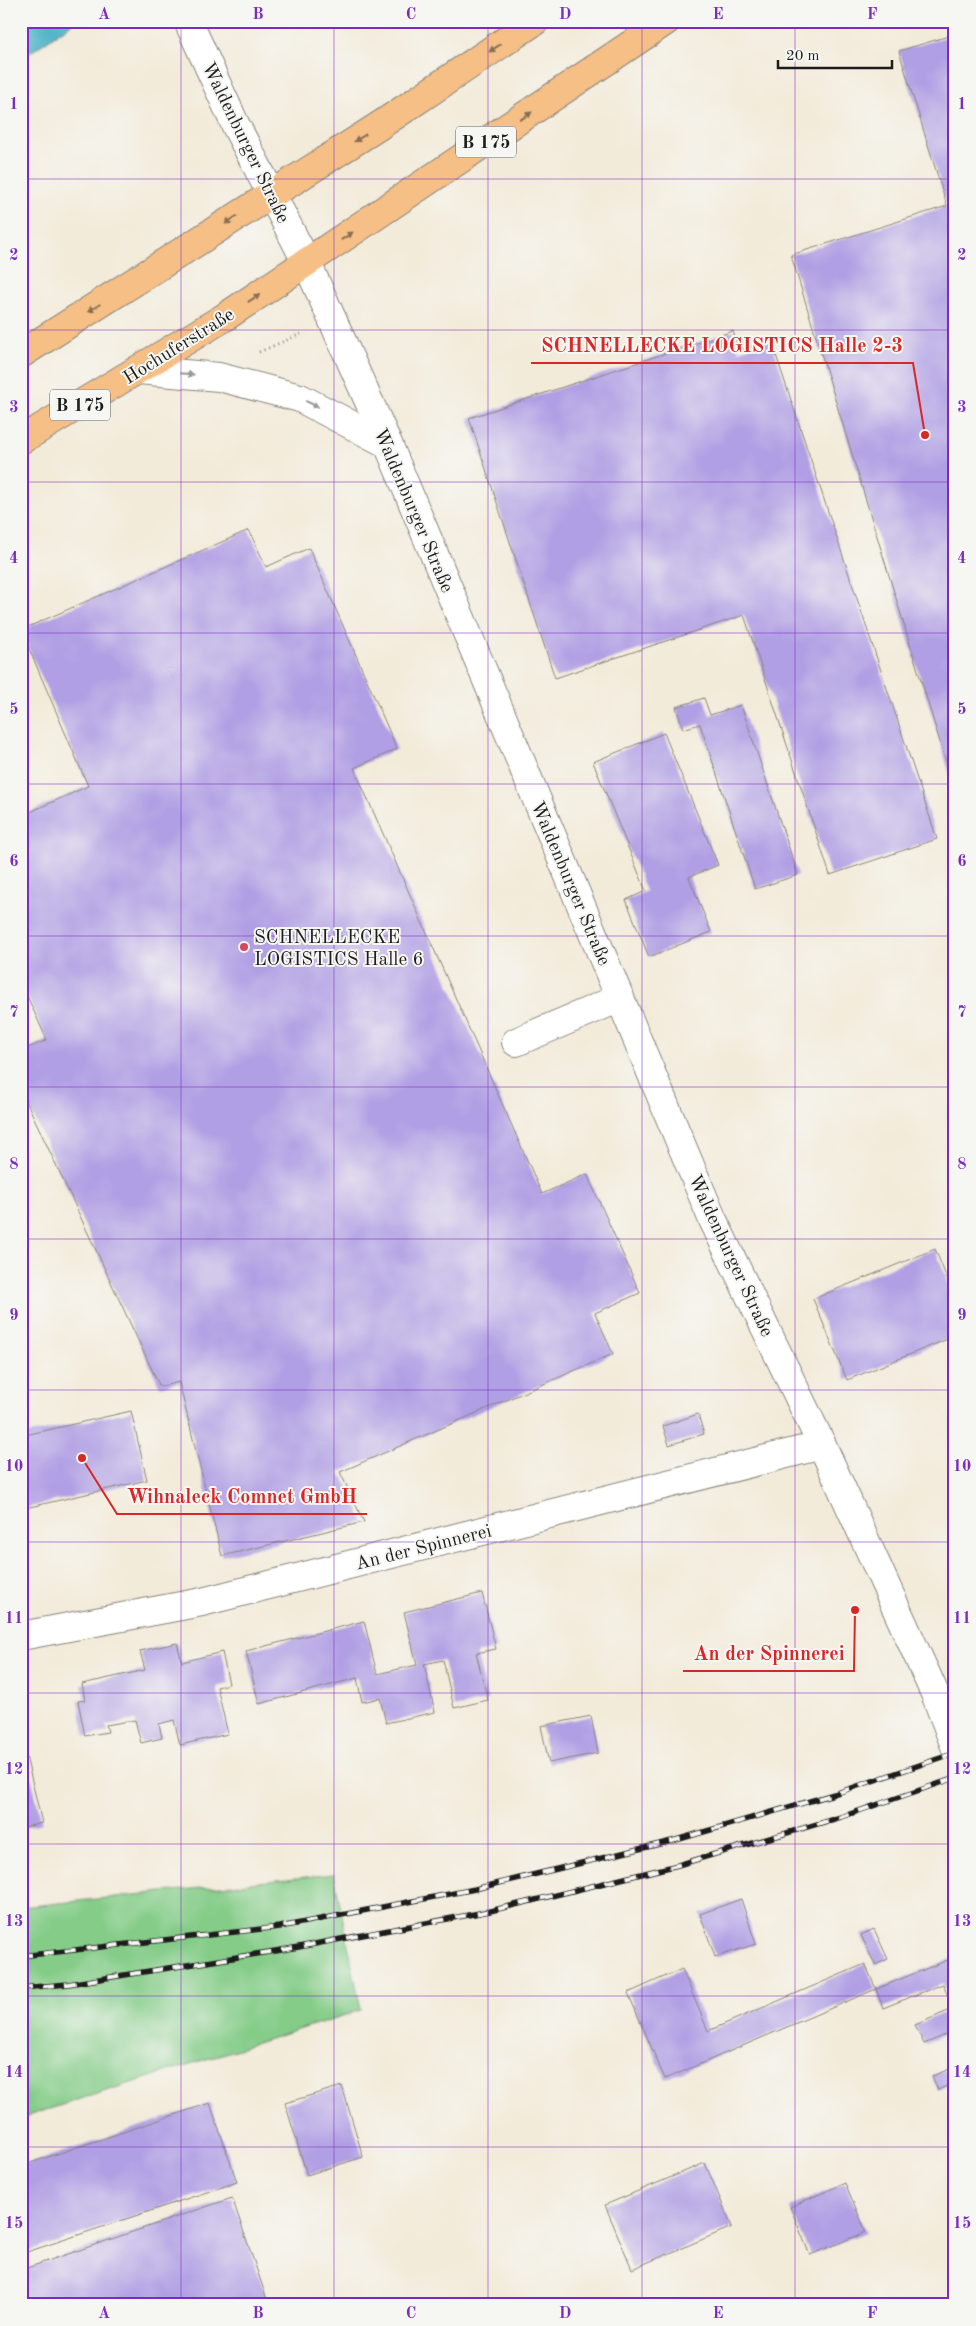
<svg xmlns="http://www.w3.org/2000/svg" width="976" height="2326" font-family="'Old Standard TT',serif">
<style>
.green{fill:#84cc88;stroke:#507452}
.water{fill:#46b0c5;stroke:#316670}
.building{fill:#b09fe4}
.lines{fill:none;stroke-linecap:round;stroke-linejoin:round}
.minor-casing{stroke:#88847b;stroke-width:30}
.major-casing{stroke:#88847b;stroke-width:30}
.path{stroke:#88847b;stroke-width:3;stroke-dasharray:1 4;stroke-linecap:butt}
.minor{stroke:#fff;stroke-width:28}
.major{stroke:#f5bf86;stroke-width:28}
.rail-casing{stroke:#1c1c1c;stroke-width:5.5}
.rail{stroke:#f6f6f2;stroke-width:4;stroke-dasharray:11;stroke-linecap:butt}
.oneway{fill:#886e51}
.oneway2{fill:#999}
.grid{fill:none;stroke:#7b2cbf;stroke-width:1;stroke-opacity:0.55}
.poi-dot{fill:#d1495b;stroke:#f6f6f2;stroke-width:2}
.labels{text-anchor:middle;stroke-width:4;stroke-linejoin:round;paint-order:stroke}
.shield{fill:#f6f6f2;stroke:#5d5d5c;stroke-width:1}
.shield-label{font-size:18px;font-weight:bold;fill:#1c1c1c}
.street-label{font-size:19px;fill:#1c1c1c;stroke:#f6f6f2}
.poi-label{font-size:19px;fill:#1c1c1c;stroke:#f6f6f2;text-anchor:start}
.leader{fill:none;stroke:#d62828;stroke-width:2}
.callout-dot{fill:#d62828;stroke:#f6f6f2;stroke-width:2}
.callout-label{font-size:20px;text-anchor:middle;font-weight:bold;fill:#d62828;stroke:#f6f6f2;stroke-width:4;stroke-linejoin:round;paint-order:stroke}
.neatline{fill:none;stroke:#7b2cbf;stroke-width:2}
.grid-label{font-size:16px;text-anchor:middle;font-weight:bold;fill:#7b2cbf}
</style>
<rect width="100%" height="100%" fill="#f6f6f2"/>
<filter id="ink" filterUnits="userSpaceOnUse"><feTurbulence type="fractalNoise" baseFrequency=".02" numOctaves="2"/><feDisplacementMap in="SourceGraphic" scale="10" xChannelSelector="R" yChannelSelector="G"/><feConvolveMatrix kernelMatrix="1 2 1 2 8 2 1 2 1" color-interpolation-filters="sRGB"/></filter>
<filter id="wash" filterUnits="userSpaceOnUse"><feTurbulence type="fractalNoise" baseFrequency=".0096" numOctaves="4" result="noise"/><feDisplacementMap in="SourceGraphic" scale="20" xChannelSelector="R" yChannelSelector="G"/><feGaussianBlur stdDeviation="1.12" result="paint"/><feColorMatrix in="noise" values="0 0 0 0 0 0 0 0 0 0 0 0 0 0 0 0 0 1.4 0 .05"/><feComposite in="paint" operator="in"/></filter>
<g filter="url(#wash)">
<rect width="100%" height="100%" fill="#f3ebda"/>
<path class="green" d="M 334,1874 L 361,2010 L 21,2118 L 21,1907 Z"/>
<path class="water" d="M 21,21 L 76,21 L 21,59 Z"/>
<g id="blocks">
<g class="building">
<path d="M 955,34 L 955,788 L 954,788 L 791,255 L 947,206 L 899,51 Z"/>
<path d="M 733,331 L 739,351 L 771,340 L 937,839 L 830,875 L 744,615 L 555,678 L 469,418 Z"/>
<path d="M 249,530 L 266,567 L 309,548 L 397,749 L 354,768 L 542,1194 L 587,1174 L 640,1293 L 595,1313 L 613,1354 L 340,1472 L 364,1522 L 222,1556 L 179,1382 L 160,1387 L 21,1090 L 21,1051 L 47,1040 L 21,983 L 21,816 L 88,786 L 21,630 Z"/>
<path d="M 704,698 L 710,715 L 741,705 L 798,875 L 755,889 L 700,724 L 683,729 L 676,707 Z"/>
<path d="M 664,733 L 718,865 L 689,877 L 711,932 L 649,957 L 626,900 L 646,891 L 593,762 Z"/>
<path d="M 935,1249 L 955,1298 L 955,1336 L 847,1380 L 813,1299 Z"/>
<path d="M 131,1411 L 147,1480 L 21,1509 L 21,1436 Z"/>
<path d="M 698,1414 L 704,1434 L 669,1445 L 663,1426 Z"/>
<path d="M 482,1593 L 496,1649 L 476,1653 L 488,1700 L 454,1708 L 443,1660 L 424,1664 L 435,1712 L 386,1723 L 380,1698 L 362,1702 L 357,1678 L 259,1704 L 246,1651 L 364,1621 L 377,1674 L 417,1665 L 404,1612 Z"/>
<path d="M 177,1643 L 182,1662 L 222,1652 L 229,1684 L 217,1687 L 228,1734 L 180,1745 L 174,1720 L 159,1724 L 162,1738 L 141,1743 L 135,1720 L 106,1725 L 108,1732 L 85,1736 L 78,1701 L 85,1700 L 82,1684 L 145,1670 L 140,1651 Z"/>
<path d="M 591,1716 L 598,1753 L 549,1763 L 541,1726 Z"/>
<path d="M 21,1735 L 42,1823 L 21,1828 Z"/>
<path d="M 741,1899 L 756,1944 L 715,1957 L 700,1914 Z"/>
<path d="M 874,1929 L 888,1959 L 875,1965 L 861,1935 Z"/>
<path d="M 955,1957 L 955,2031 L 924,2044 L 915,2025 L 953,2009 L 943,1984 L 883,2008 L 876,1989 L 665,2079 L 628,1993 L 682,1969 L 708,2031 L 865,1964 L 876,1989 Z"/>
<path d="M 955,2067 L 955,2082 L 938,2090 L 932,2076 Z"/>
<path d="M 342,2086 L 363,2157 L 307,2175 L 285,2103 Z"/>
<path d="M 210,2103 L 237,2182 L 21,2254 L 21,2166 Z"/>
<path d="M 705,2163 L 732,2227 L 632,2269 L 605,2205 Z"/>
<path d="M 845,2183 L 866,2232 L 810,2255 L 790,2207 Z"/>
<path d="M 232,2198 L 269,2305 L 21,2305 L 21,2270 Z"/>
</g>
</g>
</g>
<g filter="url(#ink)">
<use href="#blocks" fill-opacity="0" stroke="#88847b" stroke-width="1"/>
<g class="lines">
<g class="minor-casing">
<g id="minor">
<path d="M 188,21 L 235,124 L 307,263 L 388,444 L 712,1218 L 822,1445 L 936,1696 L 955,1746"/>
<path d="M 138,370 L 219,377 L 300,398 L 388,444"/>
<path d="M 516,1042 L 620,998"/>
<path d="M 21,1636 L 202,1602 L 822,1445"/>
</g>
</g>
<g class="major-casing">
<g id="major">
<path d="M 21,354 L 379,126 L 535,21"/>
<path d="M 21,440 L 225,317 L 666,21"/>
</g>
</g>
<path class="path" d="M 259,352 L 301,334"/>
<use href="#minor" class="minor"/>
<use href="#major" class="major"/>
<g class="rail-casing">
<g id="rail">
<path d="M 21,1956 L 280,1927 L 475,1889 L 676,1840 L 834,1794 L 955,1753"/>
<path d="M 21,1988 L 68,1984 L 288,1949 L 490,1911 L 678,1865 L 841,1817 L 955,1778"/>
</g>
</g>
<use href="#rail" class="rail"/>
</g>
<defs><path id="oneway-solid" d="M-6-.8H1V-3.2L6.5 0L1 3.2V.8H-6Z" transform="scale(1.25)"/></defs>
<g class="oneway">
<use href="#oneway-solid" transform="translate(495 48) rotate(146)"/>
<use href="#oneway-solid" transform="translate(526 116) rotate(-34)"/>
<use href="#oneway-solid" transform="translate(360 138) rotate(148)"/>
<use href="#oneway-solid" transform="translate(231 220) rotate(146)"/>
<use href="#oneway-solid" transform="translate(347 236) rotate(-34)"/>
<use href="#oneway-solid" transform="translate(254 298) rotate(-33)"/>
<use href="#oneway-solid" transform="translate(94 308) rotate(148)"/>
</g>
<g class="oneway2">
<use href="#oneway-solid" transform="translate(187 374) rotate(5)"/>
<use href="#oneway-solid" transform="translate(312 404) rotate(25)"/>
</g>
</g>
<path class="grid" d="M 181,21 L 181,2305M 334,21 L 334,2305M 488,21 L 488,2305M 642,21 L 642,2305M 795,21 L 795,2305M 21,179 L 955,179M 21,330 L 955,330M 21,482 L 955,482M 21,633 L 955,633M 21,784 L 955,784M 21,936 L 955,936M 21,1087 L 955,1087M 21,1239 L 955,1239M 21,1390 L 955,1390M 21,1542 L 955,1542M 21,1693 L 955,1693M 21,1844 L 955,1844M 21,1996 L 955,1996M 21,2147 L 955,2147"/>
<circle class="poi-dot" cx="244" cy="947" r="5"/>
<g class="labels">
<g class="shield">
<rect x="456" y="126.5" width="60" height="31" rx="4"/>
<rect x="50" y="389.5" width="60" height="31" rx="4"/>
</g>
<g class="shield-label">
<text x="486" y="148">B 175</text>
<text x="80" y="411">B 175</text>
</g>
<g class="street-label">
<text transform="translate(247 142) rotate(64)" y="7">Waldenburger Straße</text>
<text transform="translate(178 345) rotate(-32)" y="7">Hochuferstraße</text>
<text transform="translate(415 510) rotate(67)" y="7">Waldenburger Straße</text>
<text transform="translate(572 883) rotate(67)" y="7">Waldenburger Straße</text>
<text transform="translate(732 1255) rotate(65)" y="7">Waldenburger Straße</text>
<text transform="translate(423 1546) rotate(-14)" y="7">An der Spinnerei</text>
</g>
<g class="poi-label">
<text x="254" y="943">SCHNELLECKE<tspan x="254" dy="22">LOGISTICS Halle 6</tspan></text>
</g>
</g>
<path class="leader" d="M925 435L913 363H531M82 1458L117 1514H367M855 1610L854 1671H683"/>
<g class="callout-dot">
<circle cx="925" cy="435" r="5"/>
<circle cx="82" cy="1458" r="5"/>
<circle cx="855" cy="1610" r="5"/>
</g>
<g class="callout-label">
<text x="722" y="352">SCHNELLECKE LOGISTICS Halle 2-3</text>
<text x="242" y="1503">Wihnaleck Comnet GmbH</text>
<text x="769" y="1660">An der Spinnerei</text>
</g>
<rect width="976" height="2326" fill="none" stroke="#f6f6f2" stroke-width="55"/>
<path d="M778 60v8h114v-8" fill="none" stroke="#1c1c1c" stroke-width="2.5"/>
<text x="786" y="60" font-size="15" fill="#1c1c1c" stroke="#f6f6f2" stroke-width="4" paint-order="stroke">20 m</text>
<rect x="28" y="28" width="920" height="2270" class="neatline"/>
<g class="grid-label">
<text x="104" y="19">A</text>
<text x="258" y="19">B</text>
<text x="411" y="19">C</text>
<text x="565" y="19">D</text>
<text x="718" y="19">E</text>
<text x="872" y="19">F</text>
<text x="14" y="109">1</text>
<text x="962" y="109">1</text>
<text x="14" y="260">2</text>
<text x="962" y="260">2</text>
<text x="14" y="412">3</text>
<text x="962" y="412">3</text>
<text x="14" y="563">4</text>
<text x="962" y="563">4</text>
<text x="14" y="714">5</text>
<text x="962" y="714">5</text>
<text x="14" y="866">6</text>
<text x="962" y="866">6</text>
<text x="14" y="1017">7</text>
<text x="962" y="1017">7</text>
<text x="14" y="1169">8</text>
<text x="962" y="1169">8</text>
<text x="14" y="1320">9</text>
<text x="962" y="1320">9</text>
<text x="14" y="1471">10</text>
<text x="962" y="1471">10</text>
<text x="14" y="1623">11</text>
<text x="962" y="1623">11</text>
<text x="14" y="1774">12</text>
<text x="962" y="1774">12</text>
<text x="14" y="1926">13</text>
<text x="962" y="1926">13</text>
<text x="14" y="2077">14</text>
<text x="962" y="2077">14</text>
<text x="14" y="2228">15</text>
<text x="962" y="2228">15</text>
<text x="104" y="2318">A</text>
<text x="258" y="2318">B</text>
<text x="411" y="2318">C</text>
<text x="565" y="2318">D</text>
<text x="718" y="2318">E</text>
<text x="872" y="2318">F</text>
</g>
</svg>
